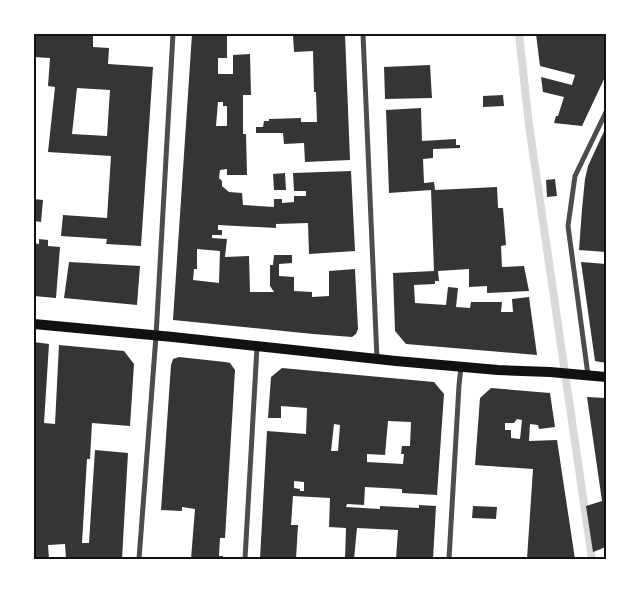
<svg xmlns="http://www.w3.org/2000/svg" width="640" height="593" font-family="Merriweather,serif">
<style>
.lines{fill:none;stroke-linecap:round;stroke-linejoin:round}
.stream{stroke:#d9d9d9;stroke-width:8}
.building{fill:#353535;fill-rule:evenodd}
.minor{stroke:#4c4c4c;stroke-width:5}
.secondary{stroke:#111;stroke-width:10}
.neatline{fill:none;stroke:#111;stroke-width:2}
</style>
<rect width="100%" height="100%" fill="#fff"/>
<g class="lines">
<path class="stream" d="M 519,34 L 529,125 L 592,559"/>
</g>
<g class="building">
<path d="M 34,34 L 93,34 L 93,47 L 109,48 L 108,64 L 153,67 L 141,246 L 106,244 L 107,239 L 61,236 L 63,215 L 107,218 L 111,156 L 48,152 L 55,87 L 48,86 L 50,58 L 34,57 ZM 77,88 L 110,90 L 107,136 L 72,134 Z"/>
<path d="M 192,34 L 227,34 L 227,58 L 218,58 L 218,74 L 233,74 L 233,55 L 250,54 L 251,95 L 243,95 L 243,134 L 246,134 L 247,175 L 227,175 L 227,169 L 220,170 L 219,178 L 222,181 L 222,186 L 229,192 L 242,193 L 243,205 L 274,207 L 274,199 L 282,199 L 282,203 L 294,202 L 294,196 L 306,196 L 306,191 L 294,191 L 293,173 L 351,171 L 355,251 L 309,254 L 308,223 L 276,224 L 276,228 L 218,225 L 218,230 L 222,230 L 222,235 L 212,235 L 212,238 L 227,239 L 225,257 L 249,256 L 250,292 L 274,292 L 270,286 L 270,265 L 273,265 L 274,255 L 292,255 L 292,263 L 279,264 L 279,276 L 294,277 L 294,291 L 312,292 L 312,297 L 329,296 L 329,271 L 355,269 L 358,329 L 356,334 L 352,337 L 313,334 L 173,320 ZM 218,102 L 223,102 L 223,106 L 227,106 L 227,126 L 216,126 ZM 197,249 L 220,251 L 219,283 L 193,280 L 194,269 L 197,269 Z"/>
<path d="M 315,34 L 345,34 L 350,160 L 305,162 L 304,143 L 284,144 L 283,133 L 256,133 L 256,127 L 263,127 L 264,121 L 269,121 L 269,119 L 301,118 L 301,122 L 317,122 L 316,92 L 314,92 L 313,51 L 294,52 L 293,35 Z"/>
<path d="M 536,34 L 606,34 L 606,75 L 582,126 L 554,123 L 556,116 L 558,116 L 564,97 L 543,92 L 541,77 L 572,85 L 575,75 L 540,66 Z"/>
<path d="M 430,65 L 432,98 L 385,99 L 384,67 Z"/>
<path d="M 503,95 L 504,106 L 483,107 L 483,96 Z"/>
<path d="M 421,108 L 422,141 L 456,139 L 456,145 L 460,145 L 460,148 L 433,149 L 433,158 L 423,159 L 424,183 L 434,182 L 435,190 L 497,187 L 498,208 L 503,208 L 506,245 L 501,246 L 502,267 L 524,266 L 529,291 L 487,293 L 487,286 L 469,287 L 469,269 L 438,271 L 439,281 L 435,281 L 435,284 L 414,285 L 415,303 L 446,305 L 448,287 L 458,288 L 456,307 L 470,308 L 471,302 L 502,302 L 501,312 L 513,312 L 512,299 L 529,297 L 537,355 L 406,344 L 395,331 L 393,273 L 434,271 L 431,190 L 389,193 L 386,110 Z"/>
<path d="M 606,127 L 606,252 L 579,250 L 582,209 L 585,179 L 588,166 Z"/>
<path d="M 285,173 L 286,190 L 274,190 L 273,174 Z"/>
<path d="M 555,179 L 557,196 L 547,197 L 546,180 Z"/>
<path d="M 34,199 L 43,200 L 41,222 L 34,221 Z"/>
<path d="M 39,239 L 48,240 L 48,246 L 60,247 L 56,298 L 34,296 L 34,243 L 39,244 Z"/>
<path d="M 69,262 L 140,266 L 137,305 L 64,298 Z"/>
<path d="M 581,262 L 606,264 L 606,363 L 595,361 Z"/>
<path d="M 34,342 L 49,344 L 44,423 L 55,424 L 59,345 L 124,351 L 134,364 L 130,426 L 92,423 L 90,459 L 87,459 L 82,543 L 89,543 L 95,450 L 128,453 L 122,559 L 66,559 L 65,544 L 48,545 L 49,559 L 34,559 Z"/>
<path d="M 179,357 L 225,362 L 230,363 L 235,370 L 225,538 L 220,538 L 219,556 L 223,556 L 223,559 L 191,559 L 195,509 L 182,507 L 182,511 L 161,510 L 171,365 L 173,359 Z"/>
<path d="M 282,368 L 434,382 L 444,394 L 437,495 L 402,493 L 402,489 L 365,487 L 364,505 L 347,504 L 346,507 L 380,509 L 380,506 L 419,508 L 419,505 L 436,506 L 433,559 L 396,559 L 398,530 L 357,528 L 354,559 L 345,559 L 346,528 L 329,527 L 330,498 L 293,496 L 291,525 L 298,525 L 296,559 L 260,559 L 267,431 L 306,434 L 307,408 L 281,406 L 281,418 L 268,418 L 271,377 ZM 388,421 L 411,422 L 410,446 L 402,446 L 401,454 L 404,454 L 403,464 L 367,462 L 367,454 L 385,455 ZM 334,424 L 340,425 L 338,451 L 331,451 ZM 294,481 L 304,482 L 304,491 L 300,491 L 300,489 L 294,488 Z"/>
<path d="M 491,388 L 550,393 L 555,427 L 539,429 L 538,425 L 530,424 L 529,441 L 557,440 L 575,559 L 527,559 L 533,469 L 475,465 L 480,398 ZM 517,419 L 522,420 L 520,439 L 511,438 L 511,430 L 505,430 L 505,423 L 514,423 Z"/>
<path d="M 587,397 L 606,398 L 606,547 L 593,552 L 586,506 L 602,501 Z"/>
<path d="M 473,506 L 497,507 L 496,519 L 472,518 Z"/>
</g>
<g class="lines">
<g class="minor">
<path d="M 363,34 L 377,359"/>
<path d="M 588,375 L 568,226 L 575,176 L 606,112"/>
<path d="M 139,559 L 156,336 L 173,34"/>
<path d="M 245,559 L 257,347"/>
<path d="M 449,559 L 459,385 L 461,367"/>
</g>
<path class="secondary" d="M 34,324 L 173,337 L 396,361 L 498,370 L 550,372 L 606,377"/>
</g>
<rect width="640" height="593" fill="none" stroke="#ffffff" stroke-width="70"/>
<rect x="35" y="35" width="570" height="523" class="neatline"/>
</svg>
